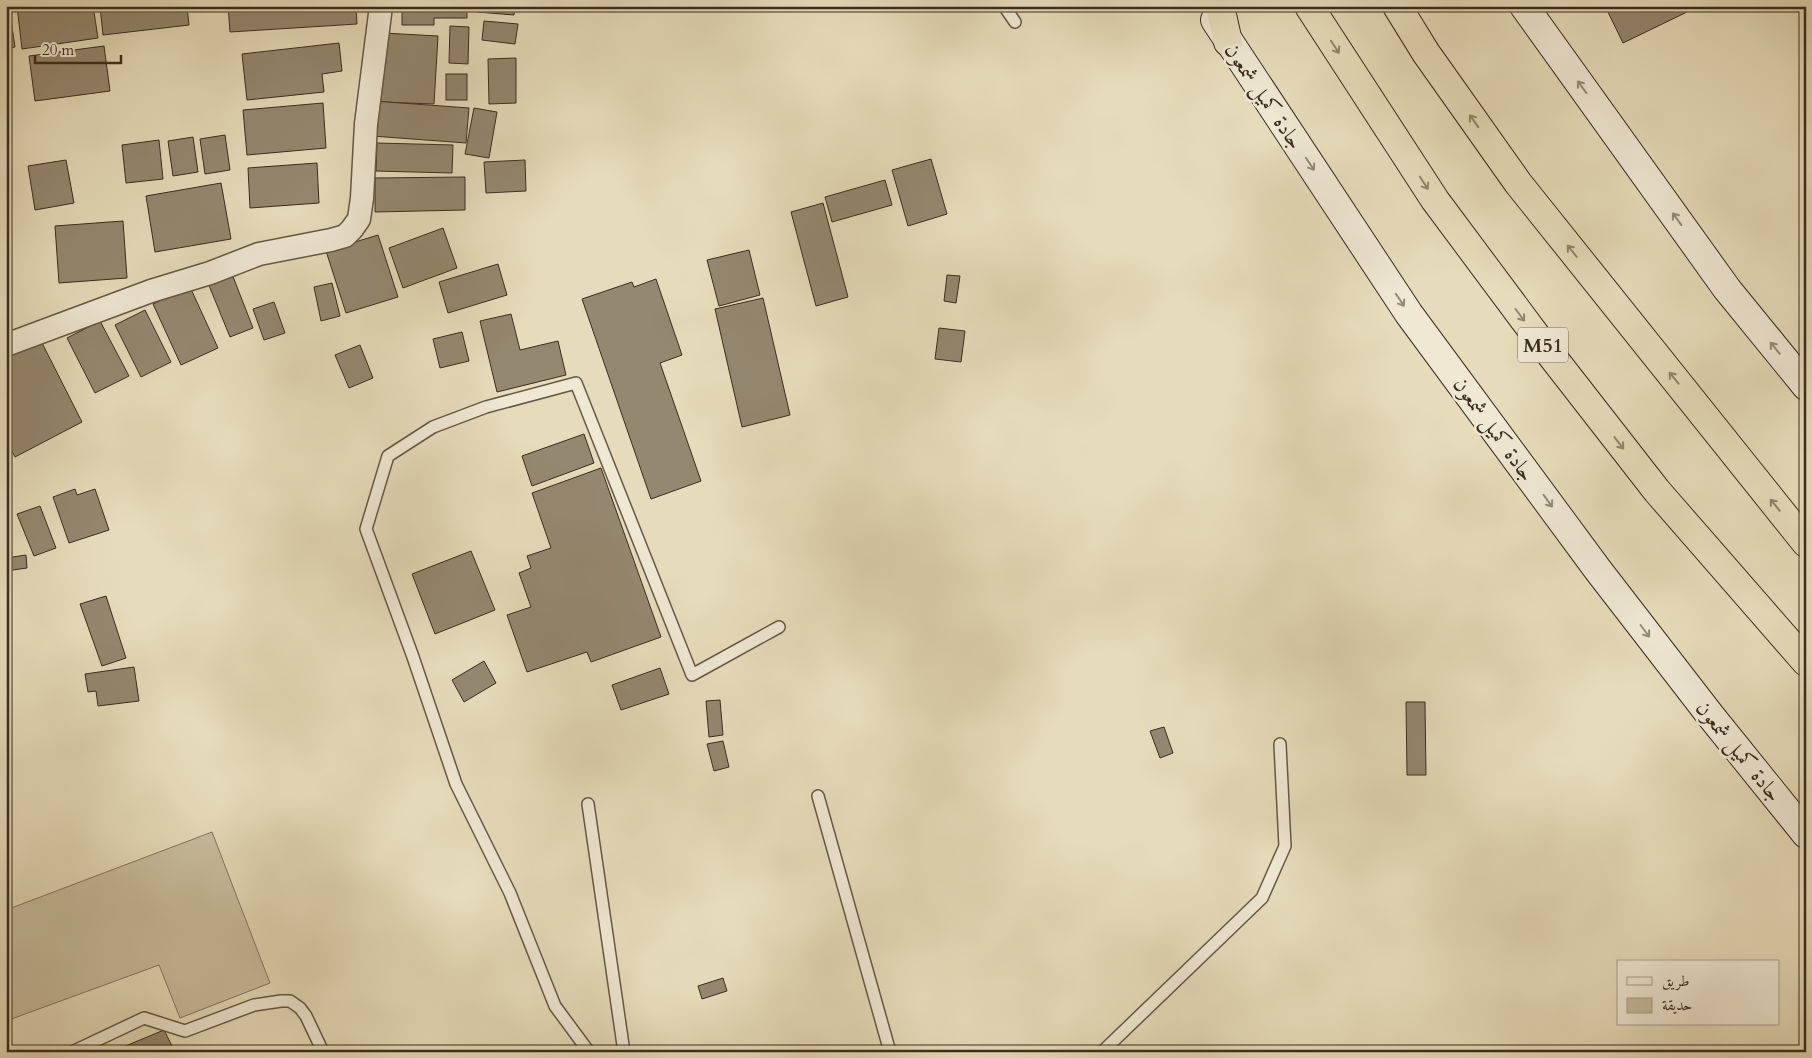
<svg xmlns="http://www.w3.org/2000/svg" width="1812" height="1058" font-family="Cardo,Amiri,serif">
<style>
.green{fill:#c9bea0;stroke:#82755f}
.building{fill:#948870;stroke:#3b2c1e}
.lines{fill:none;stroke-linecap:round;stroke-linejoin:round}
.service-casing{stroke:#665845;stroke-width:14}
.minor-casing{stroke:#665845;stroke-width:25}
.secondary-casing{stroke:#3b2c1e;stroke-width:30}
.motorway-casing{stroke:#3b2c1e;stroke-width:30}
.service{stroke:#efe8d3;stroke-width:11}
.minor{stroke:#efe8d3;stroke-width:22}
.secondary{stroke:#efe8d3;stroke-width:28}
.motorway{stroke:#e6dcbb;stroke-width:28}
.oneway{stroke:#90846c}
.oneway2{stroke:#958a78}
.labels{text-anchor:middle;stroke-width:5;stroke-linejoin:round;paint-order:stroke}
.shield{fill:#efe8d3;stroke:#716454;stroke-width:1}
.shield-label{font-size:20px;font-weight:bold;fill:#3b2c1e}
.street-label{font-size:21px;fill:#3b2c1e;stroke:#efe8d3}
</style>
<rect width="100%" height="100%" fill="#e6dcbb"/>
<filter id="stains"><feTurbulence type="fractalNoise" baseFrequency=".004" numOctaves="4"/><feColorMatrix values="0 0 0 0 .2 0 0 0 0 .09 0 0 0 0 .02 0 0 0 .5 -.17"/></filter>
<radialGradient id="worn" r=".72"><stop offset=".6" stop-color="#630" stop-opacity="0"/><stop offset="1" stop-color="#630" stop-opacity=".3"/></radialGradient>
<path class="green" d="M 212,832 L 270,983 L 180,1018 L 159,965 L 6,1021 L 6,910 Z"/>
<g class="building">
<path d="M 6,6 L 9,6 L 15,47 L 6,49 Z"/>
<path d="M 17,6 L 93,6 L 98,38 L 22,49 Z"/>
<path d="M 100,6 L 187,6 L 189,25 L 103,35 Z"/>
<path d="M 228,6 L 356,6 L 357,24 L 230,32 Z"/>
<path d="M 402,6 L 467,6 L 467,18 L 434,18 L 434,25 L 402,25 Z"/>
<path d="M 477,6 L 515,6 L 514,15 L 477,12 Z"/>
<path d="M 1605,6 L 1684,6 L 1687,12 L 1623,43 Z"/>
<path d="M 484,21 L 518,24 L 515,44 L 482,40 Z"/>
<path d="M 450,26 L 469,27 L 468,64 L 449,63 Z"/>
<path d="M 383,33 L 438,36 L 434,104 L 380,102 Z"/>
<path d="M 339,43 L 342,71 L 322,74 L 324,92 L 247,100 L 242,54 Z"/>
<path d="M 104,46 L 110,91 L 35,101 L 29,56 Z"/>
<path d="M 516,58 L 516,103 L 489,104 L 488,59 Z"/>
<rect x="446" y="74" width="21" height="26"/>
<path d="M 374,101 L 469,108 L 466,143 L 372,136 Z"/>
<path d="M 323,103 L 326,148 L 247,155 L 243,110 Z"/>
<path d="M 474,108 L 497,112 L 489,158 L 465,154 Z"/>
<path d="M 225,135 L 230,170 L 205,174 L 200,139 Z"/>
<path d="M 193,137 L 198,172 L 173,176 L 168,141 Z"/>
<path d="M 159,140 L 163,179 L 126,183 L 122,145 Z"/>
<path d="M 377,143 L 453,145 L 452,173 L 376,171 Z"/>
<path d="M 931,159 L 947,214 L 908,226 L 892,170 Z"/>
<path d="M 66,160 L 74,203 L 35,210 L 28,166 Z"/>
<path d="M 525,160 L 526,191 L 486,193 L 484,162 Z"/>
<path d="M 317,163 L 319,203 L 250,208 L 248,168 Z"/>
<path d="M 465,177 L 465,210 L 375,212 L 375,178 Z"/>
<path d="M 885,180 L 892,205 L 832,222 L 825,197 Z"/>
<path d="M 221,183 L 231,239 L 155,252 L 146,196 Z"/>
<path d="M 823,203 L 848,297 L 816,306 L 791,212 Z"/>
<path d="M 123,221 L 127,278 L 59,283 L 55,226 Z"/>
<path d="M 443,228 L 457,268 L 403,288 L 389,248 Z"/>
<path d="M 378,235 L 398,297 L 346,313 L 326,251 Z"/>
<path d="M 749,250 L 760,295 L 719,306 L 707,260 Z"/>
<path d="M 498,264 L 507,295 L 448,313 L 439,282 Z"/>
<path d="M 232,274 L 253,328 L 230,337 L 208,283 Z"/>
<path d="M 947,275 L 960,276 L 956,303 L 944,301 Z"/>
<path d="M 656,279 L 682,355 L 660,363 L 701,481 L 651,499 L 582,299 L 632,282 L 634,287 Z"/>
<path d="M 332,283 L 340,316 L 321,321 L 314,287 Z"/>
<path d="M 190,287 L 218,348 L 181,365 L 153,304 Z"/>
<path d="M 763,298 L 790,415 L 742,427 L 715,309 Z"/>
<path d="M 274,302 L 285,333 L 264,340 L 253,309 Z"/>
<path d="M 145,310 L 171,362 L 141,377 L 115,325 Z"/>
<path d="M 511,314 L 520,350 L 558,341 L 566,375 L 497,392 L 480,321 Z"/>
<path d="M 100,321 L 129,376 L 95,393 L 67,338 Z"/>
<path d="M 939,328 L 965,331 L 961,362 L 935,359 Z"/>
<path d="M 462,332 L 469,361 L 440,368 L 433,339 Z"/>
<path d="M 39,337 L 82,422 L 15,457 L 6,440 L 6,354 Z"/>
<path d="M 360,345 L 373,378 L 349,388 L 335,355 Z"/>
<path d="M 584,434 L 594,463 L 532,486 L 522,456 Z"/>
<path d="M 601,468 L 661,637 L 591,662 L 587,652 L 527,672 L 507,615 L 531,607 L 519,573 L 531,568 L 527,556 L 551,548 L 532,493 Z"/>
<path d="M 75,489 L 77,495 L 95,489 L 109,530 L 69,543 L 53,497 Z"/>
<path d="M 40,506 L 56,548 L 34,556 L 17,514 Z"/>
<path d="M 471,551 L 495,610 L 435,634 L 412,574 Z"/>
<path d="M 26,555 L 27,568 L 6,571 L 6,558 Z"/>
<path d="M 106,596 L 126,658 L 102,666 L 80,604 Z"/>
<path d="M 484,661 L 496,683 L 464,702 L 452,680 Z"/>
<path d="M 134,667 L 139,701 L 98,706 L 96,691 L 88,692 L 85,674 Z"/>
<path d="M 660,668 L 669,694 L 621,710 L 612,685 Z"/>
<path d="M 720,700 L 723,735 L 709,737 L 706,701 Z"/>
<path d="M 1406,702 L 1425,702 L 1426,775 L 1407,775 Z"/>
<path d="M 1164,727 L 1173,753 L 1160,758 L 1150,731 Z"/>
<path d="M 723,741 L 729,767 L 714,771 L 707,744 Z"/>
<path d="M 723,978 L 727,991 L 702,999 L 698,986 Z"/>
<path d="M 164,1030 L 175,1052 L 111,1052 Z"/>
</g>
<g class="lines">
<g class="service-casing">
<g id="service">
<path d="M 1004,6 L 1015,22"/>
<path d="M 818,796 L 890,1052"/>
<path d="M 588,804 L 624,1052"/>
<path d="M 72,1052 L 144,1018 L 185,1031 L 254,1005 L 281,1001 L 290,1001 L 300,1008 L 306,1016 L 323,1052"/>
<path d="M 589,1052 L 555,1006 L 510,893 L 456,784 L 413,657 L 366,529 L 388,456 L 433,427 L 486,407 L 576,383 L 692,675 L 779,627"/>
<path d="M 1102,1052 L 1262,898 L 1285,846 L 1280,744"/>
</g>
</g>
<g class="minor-casing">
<path id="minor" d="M 6,345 L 151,291 L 210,273 L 259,254 L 331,240 L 345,236 L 352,229 L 359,219 L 362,198 L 366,124 L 381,6"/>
</g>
<g class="secondary-casing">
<g id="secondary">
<path d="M 1524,6 L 1727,289 L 1806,386"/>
<path d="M 1215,20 L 1409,314 L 1598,570 L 1710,715 L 1806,834"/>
</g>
</g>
<g class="motorway-casing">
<g id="motorway">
<path d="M 1220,6 L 1228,42"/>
<path d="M 1309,6 L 1435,200 L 1537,337 L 1657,491 L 1806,662"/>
<path d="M 1397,6 L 1426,53 L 1518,183 L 1806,543"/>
</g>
</g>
<use href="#service" class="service"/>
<use href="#minor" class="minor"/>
<use href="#secondary" class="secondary"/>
<use href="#motorway" class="motorway"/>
</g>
<defs><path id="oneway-shaft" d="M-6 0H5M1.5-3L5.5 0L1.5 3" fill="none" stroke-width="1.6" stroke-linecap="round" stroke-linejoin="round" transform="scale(1.25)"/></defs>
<g class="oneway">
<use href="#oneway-shaft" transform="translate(1335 47) rotate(57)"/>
<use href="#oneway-shaft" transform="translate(1474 121) rotate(-125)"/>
<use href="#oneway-shaft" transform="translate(1424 183) rotate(57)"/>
<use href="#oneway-shaft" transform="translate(1572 251) rotate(-129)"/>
<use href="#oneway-shaft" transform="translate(1520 315) rotate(53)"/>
<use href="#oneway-shaft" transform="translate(1674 378) rotate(-129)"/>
<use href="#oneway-shaft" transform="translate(1619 443) rotate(52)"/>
<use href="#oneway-shaft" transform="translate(1775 505) rotate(-129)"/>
</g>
<g class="oneway2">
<use href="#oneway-shaft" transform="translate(1582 87) rotate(-126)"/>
<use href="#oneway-shaft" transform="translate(1310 164) rotate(56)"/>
<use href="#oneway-shaft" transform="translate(1677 219) rotate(-126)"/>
<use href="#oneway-shaft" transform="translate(1400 300) rotate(56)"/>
<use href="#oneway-shaft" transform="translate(1775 348) rotate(-129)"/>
<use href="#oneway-shaft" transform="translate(1548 501) rotate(54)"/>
<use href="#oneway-shaft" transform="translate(1645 631) rotate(53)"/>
</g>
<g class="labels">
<rect class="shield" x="1518" y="327.5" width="50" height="35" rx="4"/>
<g class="shield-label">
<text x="1543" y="352">M51</text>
</g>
<g class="street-label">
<text transform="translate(1264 96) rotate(56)" y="7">جادة كميل شمعون</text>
<text transform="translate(1494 429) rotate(54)" y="7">جادة كميل شمعون</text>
<text transform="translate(1739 751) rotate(51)" y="7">جادة كميل شمعون</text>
</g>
</g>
<rect width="1812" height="1058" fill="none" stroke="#e6dcbb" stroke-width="25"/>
<rect x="8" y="8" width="1797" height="1043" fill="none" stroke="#3b2c1e" stroke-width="2.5"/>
<rect x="12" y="12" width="1787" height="1033" fill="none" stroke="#3b2c1e"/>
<rect x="1617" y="960" width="162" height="65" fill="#efe8d3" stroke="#a79d8b"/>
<rect x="1627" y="977" width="25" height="8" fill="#efe8d3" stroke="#a79d8b"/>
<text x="1662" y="986" font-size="15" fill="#3b2c1e">طريق</text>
<rect x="1627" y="998" width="25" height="15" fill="#c9bea0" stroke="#a79d8b"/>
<text x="1662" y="1010" font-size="15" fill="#3b2c1e">حديقة</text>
<path d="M35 55v8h86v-8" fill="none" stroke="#3b2c1e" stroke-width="2.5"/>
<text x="42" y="55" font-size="15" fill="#3b2c1e" stroke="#efe8d3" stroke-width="4" paint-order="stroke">20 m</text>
<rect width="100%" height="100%" filter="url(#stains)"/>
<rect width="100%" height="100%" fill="url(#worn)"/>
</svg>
